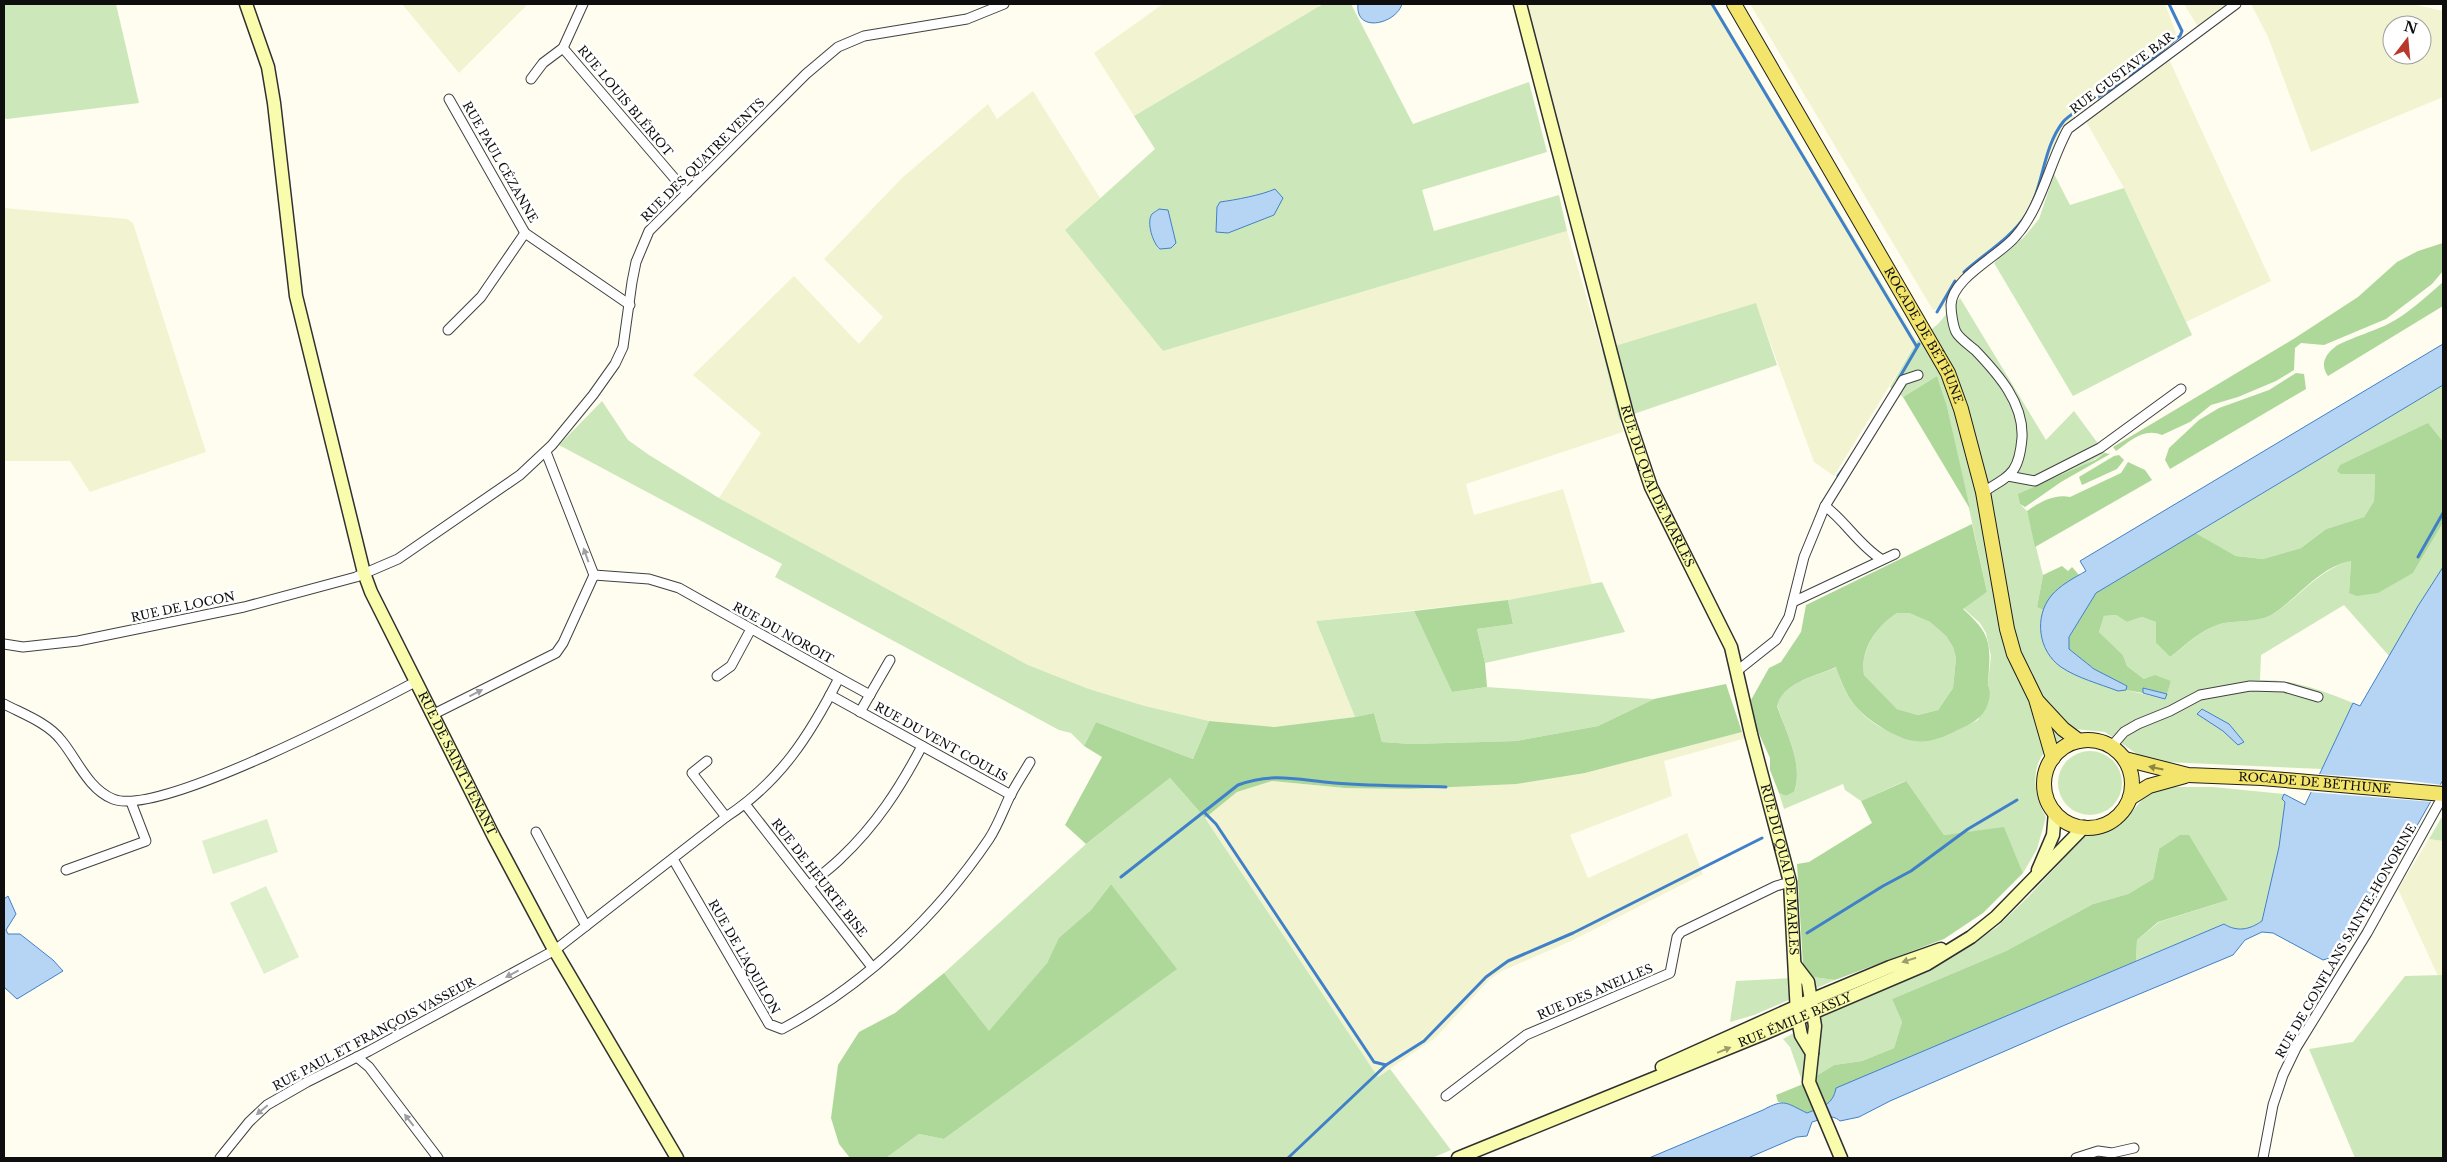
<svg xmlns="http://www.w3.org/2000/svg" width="2447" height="1162" font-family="'Libre Baskerville',serif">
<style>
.farmland{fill:#f2f4d1;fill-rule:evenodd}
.green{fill:#cce8ba;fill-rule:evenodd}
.forest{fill:#aed89a;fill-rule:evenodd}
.pitch{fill:#deefcc}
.water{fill:#b6d5f4;stroke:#4080c8}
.pier{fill:#fefdf0}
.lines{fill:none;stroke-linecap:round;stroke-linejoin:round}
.stream{stroke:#4080c8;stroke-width:3}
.street-casing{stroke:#414141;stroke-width:11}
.secondary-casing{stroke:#303030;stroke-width:15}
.primary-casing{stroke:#1f1f1f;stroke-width:16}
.street{stroke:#fff;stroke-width:9}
.secondary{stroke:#fafcad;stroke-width:12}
.primary{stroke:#f3e46b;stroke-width:14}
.oneway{fill:#9f9f9f}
.oneway2{fill:#8c8441}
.oneway3{fill:#9c9d6d}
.labels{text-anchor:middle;stroke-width:5;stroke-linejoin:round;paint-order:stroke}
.street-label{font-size:12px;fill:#0e0e0e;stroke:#fff}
</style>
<rect width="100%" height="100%" fill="#fefdf0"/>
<g class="farmland">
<path d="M 402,4 L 528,4 L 459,73 Z"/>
<path d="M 1163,4 L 1318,4 L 1319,7 L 1134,116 L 1094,53 Z"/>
<path d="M 1528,4 L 1714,4 L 1917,341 L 1834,476 L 1814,462 L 1756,304 L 1617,346 Z"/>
<path d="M 1750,4 L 2165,4 L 2176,33 L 2167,55 L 2271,281 L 2186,322 L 2124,188 L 2084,118 L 2068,129 L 2044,185 L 2015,238 L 1976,269 L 1951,304 L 1933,310 Z"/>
<path d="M 2184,4 L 2236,4 L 2200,30 Z"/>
<path d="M 2251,4 L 2412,4 L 2443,11 L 2443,97 L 2311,152 L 2268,37 ZM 2392,25 L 2422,25 L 2422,55 L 2392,55 Z"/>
<path d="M 1033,91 L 1100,198 L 1066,230 L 1163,351 L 1567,231 L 1600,343 L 1623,432 L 1466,484 L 1474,515 L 1563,489 L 1592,584 L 1508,600 L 1316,621 L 1355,717 L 1274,727 L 1209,721 L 1145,706 L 1089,689 L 1028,665 L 719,498 L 761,433 L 693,375 L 794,276 L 859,344 L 883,317 L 824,259 L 902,178 L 988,104 L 997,119 Z"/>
<path d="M 4,208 L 127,219 L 133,223 L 206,452 L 90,492 L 70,461 L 4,461 Z"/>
<path d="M 1742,732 L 1746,738 L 1664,761 L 1672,796 L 1570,835 L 1588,878 L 1687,833 L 1703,874 L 1571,941 L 1502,971 L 1489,980 L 1435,1038 L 1378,1077 L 1205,818 L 1237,792 L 1272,781 L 1345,788 L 1585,773 Z"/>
<path d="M 2429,839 L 2443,841 L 2443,975 L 2438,976 L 2398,889 Z"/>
</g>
<g class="green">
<path d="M 4,4 L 116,4 L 139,103 L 7,119 L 4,118 Z"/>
<path d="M 1323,4 L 1351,4 L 1413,124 L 1529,82 L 1547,152 L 1422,190 L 1434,231 L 1559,195 L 1567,231 L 1163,351 L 1065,230 L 1155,149 L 1134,116 ZM 1275,189 L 1274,215 L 1264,219 L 1220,202 C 1235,200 1262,195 1275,189 Z"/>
<path d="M 2054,174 L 2070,205 L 2124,188 L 2192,335 L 2073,396 L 1994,263 L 2024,237 L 2039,219 Z"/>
<path d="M 1960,298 L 2046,440 L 2074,411 L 2105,453 L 2020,504 L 2027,511 L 2043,575 L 2037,607 L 2043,610 C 2033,667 2076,673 2118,691 L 2126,690 L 2165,699 L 2171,681 L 2144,679 L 2127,666 L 2123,655 L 2099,632 L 2104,616 L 2116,615 L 2127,622 L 2142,617 L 2156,622 L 2156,643 L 2170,657 C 2187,645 2200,630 2220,624 C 2236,620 2259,623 2273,614 C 2302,595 2316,572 2351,560 L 2349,593 L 2413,573 L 2443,523 L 2443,567 L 2418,606 L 2390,657 L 2344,605 L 2261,655 L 2260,680 C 2292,679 2324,691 2353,703 L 2322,769 L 2166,762 L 2140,756 L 2105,732 L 2075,729 C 2065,736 2051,744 2044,753 C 2029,772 2036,800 2046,817 L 2037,849 L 2023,873 L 2004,828 L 1944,835 L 1905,781 L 1861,801 L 1845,790 L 1843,784 L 1784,809 L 1779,793 L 1786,796 L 1794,792 C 1804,765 1786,732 1777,705 C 1784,682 1817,676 1837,667 C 1842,693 1861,719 1885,729 L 1945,736 L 1978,720 L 1990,693 L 1988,683 L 1991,656 L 1986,633 L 1980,623 L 1963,608 L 1987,592 L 1947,406 L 1937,376 L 1903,397 L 1890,387 L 1917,341 L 1938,324 Z"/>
<path d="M 1756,303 L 1777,365 L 1619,419 L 1602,350 Z"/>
<path d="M 2443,385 L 2443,442 L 2440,440 L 2341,474 L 2375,474 L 2374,501 L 2364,517 L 2326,529 L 2301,548 L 2263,559 L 2236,556 L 2195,534 Z"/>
<path d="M 602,401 L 628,440 L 649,455 L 719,498 L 1028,665 L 1089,689 L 1145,706 L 1209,721 L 1193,759 L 1096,722 L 1084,746 L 1071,733 L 1059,730 L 775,577 L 782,564 L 559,445 Z"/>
<path d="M 1602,582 L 1625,632 L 1485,663 L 1477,629 L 1513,624 L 1508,600 Z"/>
<path d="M 1414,611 L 1452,692 L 1487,687 L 1654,699 L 1598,726 L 1516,741 L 1412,744 L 1382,742 L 1374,713 L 1355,717 L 1316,621 Z"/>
<path d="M 1897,613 L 1909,613 L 1930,622 L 1946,636 L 1953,647 L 1956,658 L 1953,688 L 1938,710 L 1918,715 L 1897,709 L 1864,675 C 1860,649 1876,627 1897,613 Z"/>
<circle cx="2090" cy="783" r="32"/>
<path d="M 1170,778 L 1205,818 L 1378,1077 L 1390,1069 L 1451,1150 L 1432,1158 L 886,1158 L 919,1134 L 944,1139 L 1176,969 L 1111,884 L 1091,910 L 1060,938 L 1047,963 L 989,1032 L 944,973 L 1086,844 Z"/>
<path d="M 2172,787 L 2213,787 L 2284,794 L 2282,799 L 2286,802 L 2279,848 L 2262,921 C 2249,930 2238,932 2224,924 L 2136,961 L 2137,940 L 2159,922 L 2228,900 L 2159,849 L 2153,879 L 2128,894 L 2093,904 L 2006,951 L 1892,999 L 1902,1022 L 1894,1048 L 1862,1061 L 1834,1065 L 1803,1084 L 1790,1047 L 1783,1039 L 1825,1015 L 1918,975 L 1963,950 L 1997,927 L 2029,896 L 2084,837 L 2122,823 L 2149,792 Z"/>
<path d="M 2443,815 L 2443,841 L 2429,839 Z"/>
<path d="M 2443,975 L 2443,1158 L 2355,1158 L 2309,1049 L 2353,1042 L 2405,976 Z"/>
<path d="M 1813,977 L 1835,980 L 1754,1015 L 1730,1022 L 1736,981 Z"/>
</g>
<g class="forest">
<path d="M 2443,243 L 2443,271 L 2432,284 L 2386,319 L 2324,345 L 2301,343 L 2295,348 L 2294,370 L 2276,381 L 2238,397 L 2211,405 L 2190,422 L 2162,435 C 2144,427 2130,441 2116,451 L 2113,447 L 2295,338 L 2358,297 L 2397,262 L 2418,251 Z"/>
<path d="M 2443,282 L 2443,306 L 2328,376 C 2320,364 2325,355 2335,347 C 2342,341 2377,330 2388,324 C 2408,314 2427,296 2443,282 Z"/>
<path d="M 2296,373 L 2304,374 L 2306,389 L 2170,469 L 2165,460 L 2169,448 L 2199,420 L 2219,408 L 2269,390 Z"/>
<path d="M 1937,376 L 1947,406 L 1970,509 L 1903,397 Z"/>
<path d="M 2428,423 L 2443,442 L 2443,523 L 2413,573 L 2378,593 L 2357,596 L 2349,593 L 2351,561 C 2319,567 2299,597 2273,614 C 2259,623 2236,620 2220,624 C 2200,630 2186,645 2170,657 L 2156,643 L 2156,622 L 2142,617 L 2127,622 L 2116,615 L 2104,616 L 2099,632 L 2123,655 L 2127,666 L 2144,679 L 2155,675 L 2171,681 L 2167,694 L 2144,688 L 2143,693 L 2126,690 L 2127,686 L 2094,669 L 2069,649 L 2069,637 L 2096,593 L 2195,533 L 2236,556 L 2263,559 L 2301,548 L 2326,529 L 2364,517 L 2374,501 L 2375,474 L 2341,474 L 2337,471 L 2340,465 Z"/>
<path d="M 2105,453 L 2110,454 L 2061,482 L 2025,507 L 2020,504 L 2018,494 L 2095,460 Z"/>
<path d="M 2119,455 L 2124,460 L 2117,469 L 2082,485 L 2079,477 L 2114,456 Z"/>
<path d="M 2128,462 L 2145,470 L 2152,480 L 2035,547 L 2027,511 C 2040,502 2054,494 2070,497 L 2121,473 Z"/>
<path d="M 1972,524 L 1987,592 L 1963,609 C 1992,635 1991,644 1988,682 C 1988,686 1990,690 1990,693 C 1988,718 1972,723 1954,732 C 1926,745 1913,745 1886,730 C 1857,713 1847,700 1836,667 C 1817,676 1783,682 1777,706 C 1786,732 1804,765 1794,792 L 1786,796 L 1779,793 L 1770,770 L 1770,758 L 1756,727 L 1751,700 L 1769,668 L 1781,662 L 1801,632 L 1806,605 ZM 1897,613 L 1909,613 L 1930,622 L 1946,636 L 1953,647 L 1956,658 L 1953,688 L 1938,710 L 1918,715 L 1897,709 L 1864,675 C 1860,649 1876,627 1897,613 Z"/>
<path d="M 2062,566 L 2068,571 L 2072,567 L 2079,575 C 2063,585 2053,593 2043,610 L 2037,607 L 2043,575 Z"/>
<path d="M 1508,600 L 1513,624 L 1477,629 L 1485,663 L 1487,687 L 1452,692 L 1414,611 Z"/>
<path d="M 1726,684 L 1742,732 L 1585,773 L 1516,784 L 1410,789 L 1345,788 L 1272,781 L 1237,792 L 1205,818 L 1170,778 L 1086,844 L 1065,825 L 1102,757 L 1084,746 L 1096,722 L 1193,759 L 1209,721 L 1274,727 L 1355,717 L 1374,713 L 1382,742 L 1412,744 L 1516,741 L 1598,726 L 1654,699 Z"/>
<path d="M 1906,781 L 1944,835 L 2004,827 L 2023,873 L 1983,913 L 1944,939 L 1835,980 L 1813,977 L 1803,965 L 1797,864 L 1809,862 L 1872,823 L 1861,801 Z"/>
<path d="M 2180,835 L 2189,835 L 2228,900 L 2158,922 L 2137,940 L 2136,961 L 1837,1088 C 1833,1105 1822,1107 1807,1113 L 1785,1103 L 1778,1102 L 1776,1095 L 1803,1084 L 1834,1065 L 1862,1061 L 1894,1048 L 1902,1022 L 1892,999 L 2006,951 L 2093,904 L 2128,894 L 2153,879 L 2159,849 Z"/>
<path d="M 1111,884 L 1177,969 L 944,1139 L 919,1134 L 886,1158 L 850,1158 L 839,1144 L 831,1118 L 838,1065 L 859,1032 L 895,1013 L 944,973 L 989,1031 L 1047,963 L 1059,938 L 1091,910 Z"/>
</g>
<g class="pitch">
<path d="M 267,819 L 278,852 L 213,874 L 202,841 Z"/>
<path d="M 266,886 L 299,957 L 264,974 L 230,903 Z"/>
</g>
<g class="water">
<path d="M 1358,4 L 1402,4 C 1396,24 1355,34 1358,4 Z"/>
<path d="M 1275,189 L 1283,198 L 1274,215 L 1228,233 L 1216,232 L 1217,207 L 1220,202 C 1235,200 1262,195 1275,189 Z"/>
<path d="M 1159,209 L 1168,210 L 1176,243 L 1171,248 L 1160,249 C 1153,244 1146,222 1152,214 C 1153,213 1158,210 1159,209 Z"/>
<path d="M 2443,344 L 2443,385 L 2096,593 L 2069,637 L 2069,649 L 2094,669 L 2127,686 L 2126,690 L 2118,691 C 2100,684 2077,678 2061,667 C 2038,651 2034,617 2051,596 C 2060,585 2074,578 2086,571 L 2080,561 Z"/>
<path d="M 2443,567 L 2443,780 L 2361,924 L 2333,957 L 2323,960 L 2273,933 L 2262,932 L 2245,940 L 2233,955 L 2065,1025 L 1890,1101 L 1859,1117 L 1840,1121 C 1831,1113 1823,1119 1812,1122 L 1807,1136 L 1797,1137 L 1748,1158 L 1649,1158 L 1763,1110 C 1785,1098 1786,1103 1807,1113 C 1822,1107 1833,1105 1836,1088 L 2224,924 C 2237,932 2249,930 2262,921 L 2279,847 L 2285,802 L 2282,799 L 2284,794 L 2305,805 L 2353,703 L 2360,706 L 2418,606 Z"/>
<path d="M 2143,688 L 2167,694 L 2165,699 L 2143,693 Z"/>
<path d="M 2202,709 L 2229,724 L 2244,742 L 2238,745 L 2223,731 L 2197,714 Z"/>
<path d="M 8,896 L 16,914 L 6,930 L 8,934 L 20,934 L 53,960 L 63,971 L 17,999 L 4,987 L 4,899 Z"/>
</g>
<path class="pier" d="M 2317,774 L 2403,780 L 2443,785 L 2434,802 L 2309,792 Z"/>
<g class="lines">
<g class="stream">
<path d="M 1712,4 L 1917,347"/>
<path d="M 2130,76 L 2180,36 L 2182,31 L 2169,4"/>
<path d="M 1964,272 C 1985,253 2010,239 2026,215 C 2044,187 2042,149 2063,122 C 2071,112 2109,91 2123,82"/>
<path d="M 1937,312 L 1955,281"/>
<path d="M 1898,380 L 1919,344"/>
<path d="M 1838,476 L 1844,468"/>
<path d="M 2418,557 L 2443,513"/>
<path d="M 1204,812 L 1216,824 L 1374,1062 L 1386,1065"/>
<path d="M 1121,877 L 1238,785 C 1273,772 1298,780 1334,783 C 1371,786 1409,786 1446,787"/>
<path d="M 1807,933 L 1883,886 L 1911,871 L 1968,829 L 2017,800"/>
<path d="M 1288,1158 L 1386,1065 L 1424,1041 L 1486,977 L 1508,961 L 1573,933 L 1762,838"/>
</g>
<g class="street-casing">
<g id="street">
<path d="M 563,48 L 687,193"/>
<path d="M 531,79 L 543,63 L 563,48 L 583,4"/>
<path d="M 449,99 L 525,233 L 630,305"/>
<path d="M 448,330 L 481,297 L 525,233"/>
<path d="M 2008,476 L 2035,481 L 2100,448 L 2181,389"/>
<path d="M 1983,492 C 2011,475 2019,473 2022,438 C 2024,403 1998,374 1975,350 C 1969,345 1959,338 1956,332 C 1953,326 1951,312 1951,305 C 1952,278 1999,256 2015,237 C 2042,207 2049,163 2068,129 L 2236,4"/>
<path d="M 1825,506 C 1846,522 1859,545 1881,559"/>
<path d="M 1793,602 L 1895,554"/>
<path d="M 4,644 L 23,647 L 78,641 L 244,607 L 356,577 L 398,559 L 520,475 L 552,445 L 593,395 L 615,364 L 623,347 L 632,282 L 636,262 L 649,231 L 806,74 L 838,47 L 864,36 L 967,19 L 1004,4"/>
<path d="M 1737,671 L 1776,640 L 1789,617 L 1804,557 L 1825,506 L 1903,380 L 1918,375"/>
<path d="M 717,676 L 731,666 L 751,629"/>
<path d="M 839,678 L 870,695"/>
<path d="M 830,695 L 1011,795"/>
<path d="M 4,704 C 23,714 48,723 61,740 C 77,759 88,789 113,799 C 158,818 368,707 417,681"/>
<path d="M 860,712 L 890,660"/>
<path d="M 432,715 L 556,653 L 563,643 L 594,575 L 546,452"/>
<path d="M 2111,747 L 2124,732 L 2138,724 L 2170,711 L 2200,695 L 2250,686 L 2284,687 L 2318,697"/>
<path d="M 707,761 L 692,773 L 726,817"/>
<path d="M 745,804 L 872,967"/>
<path d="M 536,832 L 586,926"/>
<path d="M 673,859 L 769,1024 L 782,1029 C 865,985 937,916 989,839 C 997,827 1003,811 1009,798 C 1015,786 1023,774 1030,762"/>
<path d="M 66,870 L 146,841 L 131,802"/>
<path d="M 809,886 C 819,876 831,868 841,858 C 876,825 900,788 922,746"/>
<path d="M 357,1057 L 369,1067 L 438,1158"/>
<path d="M 1446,1096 L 1526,1035 L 1670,973 L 1677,937 L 1681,932 L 1776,886 L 1790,882"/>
<path d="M 220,1158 L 249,1122 L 267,1105 L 307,1082 L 369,1051 L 555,950 L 726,817 C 780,782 810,735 839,678 L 679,588 L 649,579 L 594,575"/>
<path d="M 2076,1158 L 2098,1151 L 2112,1153 L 2134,1148"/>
<path d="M 2263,1158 L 2273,1105 L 2283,1075 L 2296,1048 L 2367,933 L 2443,796"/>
</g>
</g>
<g class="secondary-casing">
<g id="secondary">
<path id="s1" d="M 246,4 L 268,67 L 274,103 L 296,296 L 364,573 L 371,592 L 494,837 L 551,944 L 677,1158"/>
<path id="s2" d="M 1520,4 L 1628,418 L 1651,487 L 1731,647 L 1751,734 L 1790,882 L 1797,1014 L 1801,1035 L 1812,1053"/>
<path d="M 2038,870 L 2053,835 L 2055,812"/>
<path d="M 1795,965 L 1808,982 L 1815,1026 L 1809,1082 L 1841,1158"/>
<path d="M 1662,1067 L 1811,1000 L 1890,967 L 1941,949"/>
<path id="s3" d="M 1458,1158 L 1763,1034 L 1927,964 L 1971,937 L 1996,917 L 2084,827"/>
</g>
</g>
<g class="primary-casing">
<g id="primary">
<path id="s4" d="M 1734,4 L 1948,373 L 1961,409 L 1983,492 L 2007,629 L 2014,654 L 2036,699 L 2053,758"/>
<path d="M 2038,702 L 2063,729 L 2079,741"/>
<circle cx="2088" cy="784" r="44"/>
<path id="s5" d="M 2125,759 L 2188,775 L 2262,778 L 2443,794"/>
<path d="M 2130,798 L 2149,786 L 2185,776"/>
</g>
</g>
<use href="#street" class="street"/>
<use href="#secondary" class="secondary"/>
<use href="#primary" class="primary"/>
</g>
<defs><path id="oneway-solid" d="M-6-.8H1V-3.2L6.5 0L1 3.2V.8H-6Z" transform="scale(1.25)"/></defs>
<g class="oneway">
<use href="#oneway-solid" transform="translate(586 555) rotate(-110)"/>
<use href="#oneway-solid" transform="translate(476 693) rotate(-27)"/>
<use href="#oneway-solid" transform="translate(512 974) rotate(152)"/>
<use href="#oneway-solid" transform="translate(262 1110) rotate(140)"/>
<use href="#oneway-solid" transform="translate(409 1120) rotate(-128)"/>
</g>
<use class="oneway2" href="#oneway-solid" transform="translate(2156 768) rotate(-168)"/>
<g class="oneway3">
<use href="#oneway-solid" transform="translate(1909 960) rotate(162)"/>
<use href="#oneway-solid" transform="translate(1724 1050) rotate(-22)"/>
</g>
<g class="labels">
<g class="street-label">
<text transform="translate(2122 73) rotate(-37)" y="4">RUE GUSTAVE BAR</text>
<text transform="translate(625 101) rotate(50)" y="4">RUE LOUIS BLÉRIOT</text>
<text transform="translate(703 160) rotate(-45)" y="4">RUE DES QUATRE VENTS</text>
<text transform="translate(500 162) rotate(60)" y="4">RUE PAUL CÉZANNE</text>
<text dy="4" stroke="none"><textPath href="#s4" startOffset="382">ROCADE DE BÉTHUNE</textPath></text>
<text dy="4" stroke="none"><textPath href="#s2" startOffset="502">RUE DU QUAI DE MARLES</textPath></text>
<text transform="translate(183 607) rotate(-12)" y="4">RUE DE LOCON</text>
<text transform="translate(783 633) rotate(29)" y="4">RUE DU NOROIT</text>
<text transform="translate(941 742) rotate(29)" y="4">RUE DU VENT COULIS</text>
<text dy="4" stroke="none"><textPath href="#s1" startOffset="795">RUE DE SAINT-VENANT</textPath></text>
<text dy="4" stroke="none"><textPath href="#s5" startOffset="192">ROCADE DE BÉTHUNE</textPath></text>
<text dy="4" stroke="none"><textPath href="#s2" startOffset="908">RUE DU QUAI DE MARLES</textPath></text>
<text transform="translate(819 878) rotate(52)" y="4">RUE DE HEURTE BISE</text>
<text transform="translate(2346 941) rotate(-60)" y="4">RUE DE CONFLANS SAINTE-HONORINE</text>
<text transform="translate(744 957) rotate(60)" y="4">RUE DE L'AQUILON</text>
<text transform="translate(1595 992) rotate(-23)" y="4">RUE DES ANELLES</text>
<text dy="4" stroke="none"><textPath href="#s3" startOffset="364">RUE ÉMILE BASLY</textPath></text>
<text transform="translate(374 1034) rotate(-28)" y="4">RUE PAUL ET FRANÇOIS VASSEUR</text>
</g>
</g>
<rect width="2447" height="1162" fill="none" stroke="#0e0e0e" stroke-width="10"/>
<g transform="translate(2407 40) rotate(16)"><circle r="24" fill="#ffffff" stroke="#9f9f9f"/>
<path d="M0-4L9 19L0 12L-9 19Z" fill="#b9372b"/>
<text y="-8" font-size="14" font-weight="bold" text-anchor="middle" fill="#0e0e0e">N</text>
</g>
</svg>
